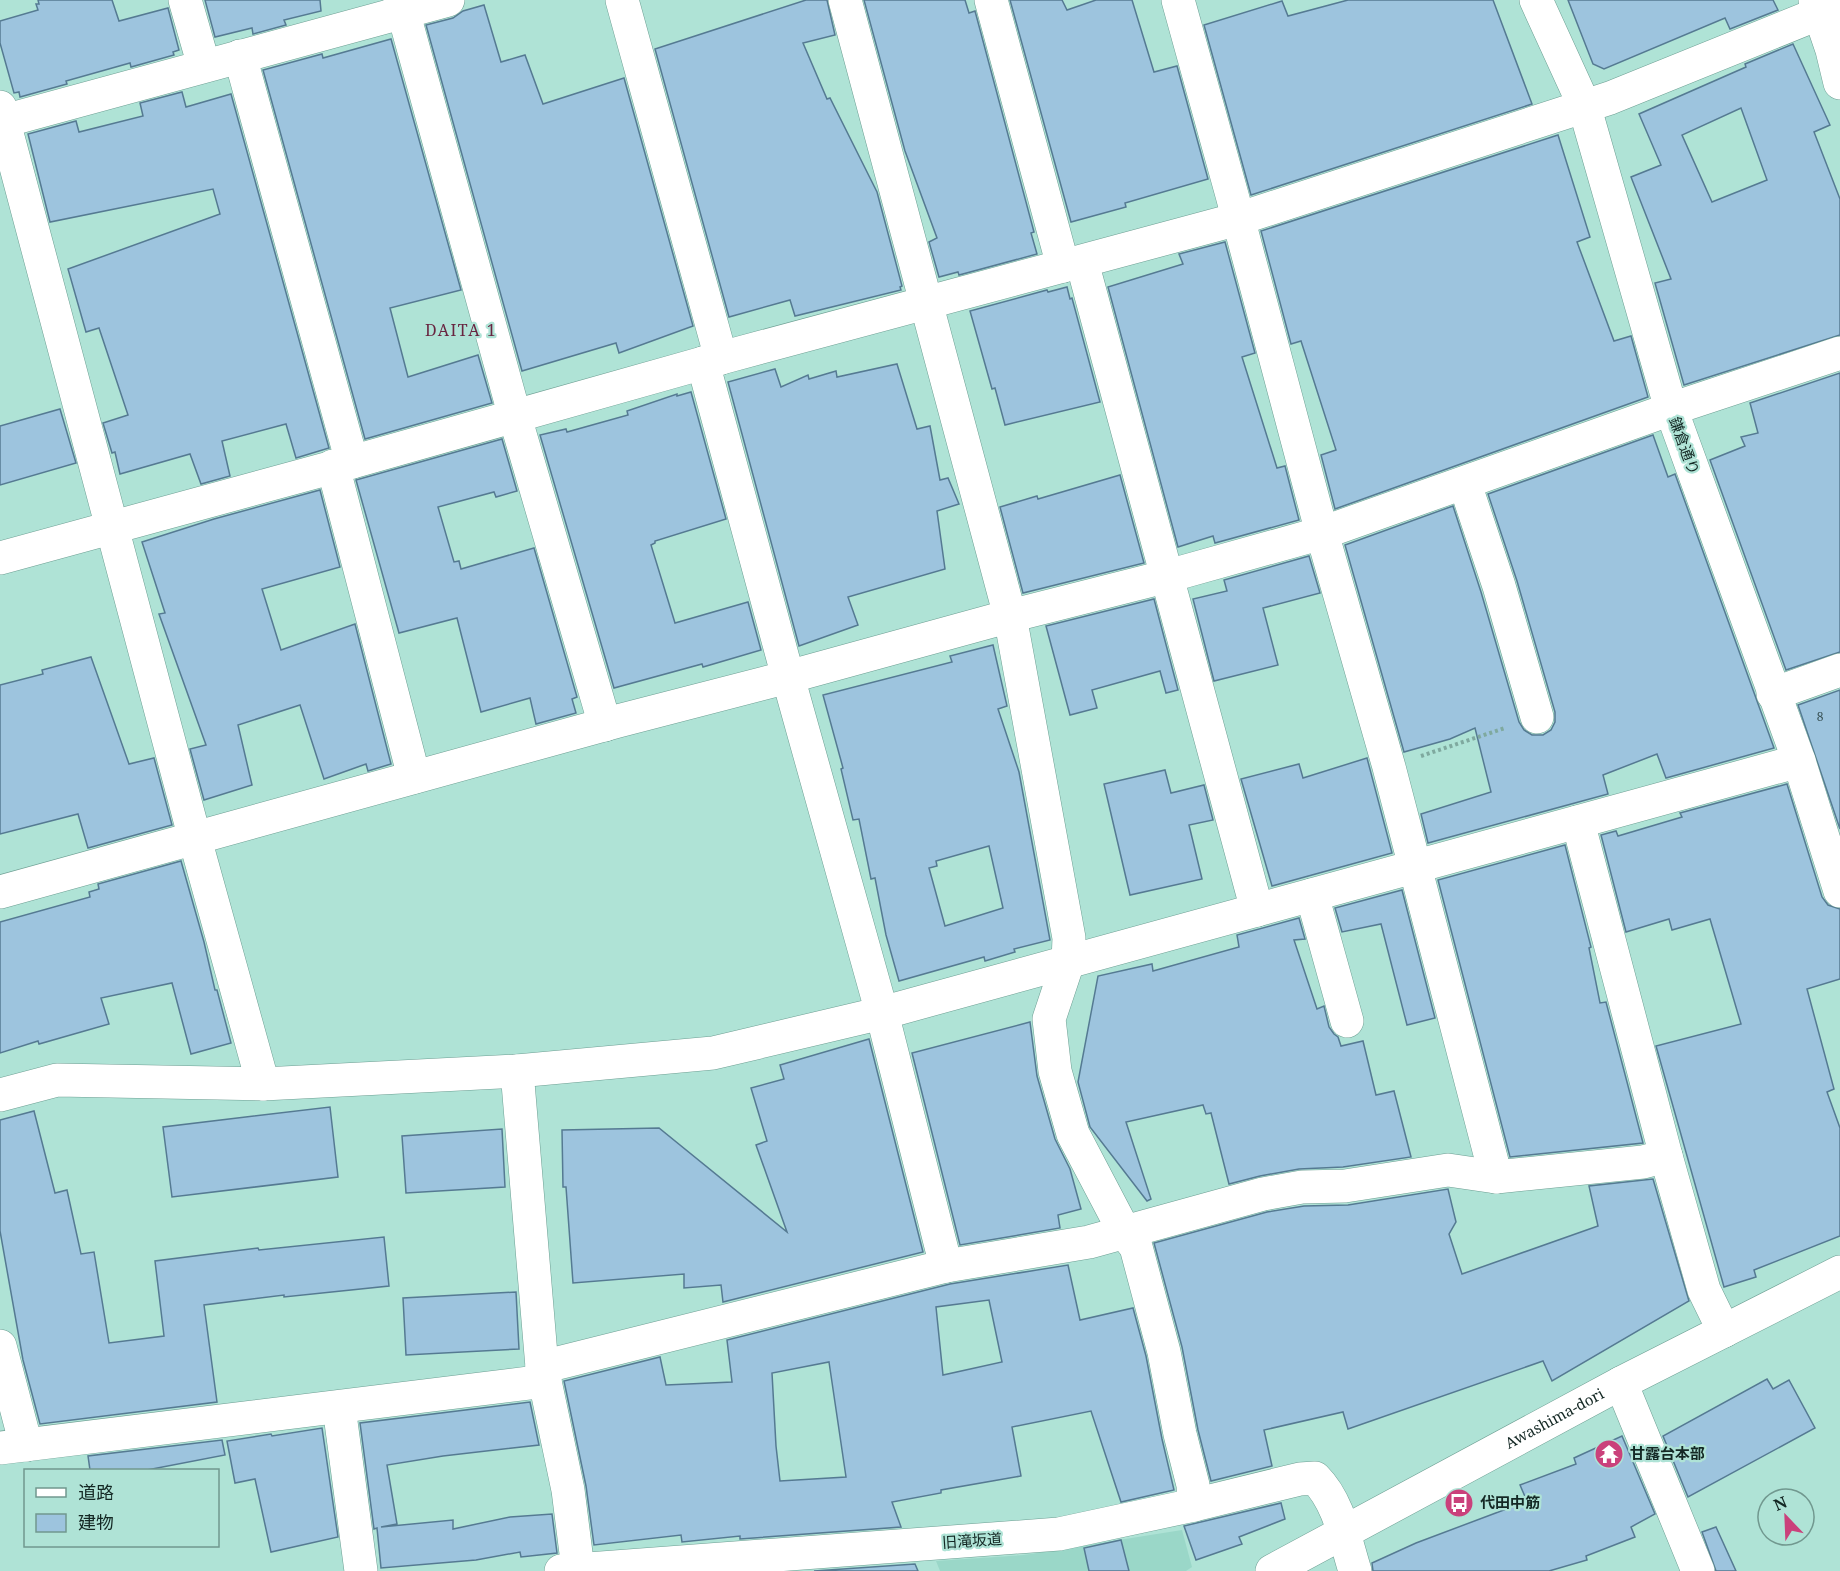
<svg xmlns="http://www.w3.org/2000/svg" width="1840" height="1571" font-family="'Noto Serif','Noto Sans JP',serif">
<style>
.built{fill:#9ad7c8}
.building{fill:#9dc4de;stroke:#557a92;stroke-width:1.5;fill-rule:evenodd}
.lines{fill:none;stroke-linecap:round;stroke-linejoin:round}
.minor-casing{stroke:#6d9f93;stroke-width:34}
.major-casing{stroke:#6d9f93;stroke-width:34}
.path{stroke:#7fa99f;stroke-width:4;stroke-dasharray:3 3;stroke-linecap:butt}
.minor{stroke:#fff;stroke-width:33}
.major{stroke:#fff;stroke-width:33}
.labels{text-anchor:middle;stroke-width:4.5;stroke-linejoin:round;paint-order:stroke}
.number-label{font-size:12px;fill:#364f52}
.street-label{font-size:15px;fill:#142824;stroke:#afe3d6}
.poi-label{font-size:15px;font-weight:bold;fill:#142824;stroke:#afe3d6;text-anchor:start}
.neighbourhood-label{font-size:16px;letter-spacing:1.5px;fill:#682540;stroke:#afe3d6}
</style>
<rect width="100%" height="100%" fill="#afe3d6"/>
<path class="built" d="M 1182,1530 L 1192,1567 L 1186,1571 L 940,1571 L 936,1561 L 1024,1555 Z"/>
<g class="building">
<path d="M 38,0 L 112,0 L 119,21 L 168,8 L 179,50 L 173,52 L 174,55 L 131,67 L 130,63 L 66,81 L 67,84 L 20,97 L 19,92 L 14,93 L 0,43 L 0,21 L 38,10 L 36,4 L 39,4 Z"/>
<path d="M 205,0 L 320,0 L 321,11 L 284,20 L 286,25 L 253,34 L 252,28 L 215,37 Z"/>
<path d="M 806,0 L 827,0 L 835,35 L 803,43 L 827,99 L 830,98 L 877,192 L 902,286 L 900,287 L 901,290 L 795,316 L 790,300 L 729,317 L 655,49 Z"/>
<path d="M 864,0 L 965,0 L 969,13 L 975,11 L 1034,232 L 1031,233 L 1037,254 L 959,275 L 958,272 L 939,277 L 929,242 L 937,238 L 905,151 Z"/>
<path d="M 1010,0 L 1062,0 L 1067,10 L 1096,0 L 1132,0 L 1154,72 L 1177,66 L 1208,179 L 1125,203 L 1126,207 L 1071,222 Z"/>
<path d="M 1348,0 L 1493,0 L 1532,104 L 1251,195 L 1204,25 L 1282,1 L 1288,16 Z"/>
<path d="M 1568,0 L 1773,0 L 1778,10 L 1730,29 L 1725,18 L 1604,69 L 1593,64 Z"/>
<path d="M 484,5 L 501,62 L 525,55 L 543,104 L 624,78 L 693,326 L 619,353 L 616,343 L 522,371 L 426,25 L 453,18 L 463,11 Z"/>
<path d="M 391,39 L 461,290 L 390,308 L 408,377 L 478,355 L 492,403 L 365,439 L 263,70 L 322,54 L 323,58 Z"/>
<path d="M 1793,44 L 1830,125 L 1814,132 L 1840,199 L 1840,335 L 1684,385 L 1655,283 L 1671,279 L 1631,177 L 1661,165 L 1639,114 L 1746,67 L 1745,64 ZM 1741,108 L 1767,180 L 1712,202 L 1682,135 Z"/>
<path d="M 182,92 L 186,107 L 231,94 L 329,448 L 296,458 L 286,424 L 222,441 L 230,476 L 201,484 L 190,454 L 120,474 L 115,452 L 112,453 L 103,423 L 128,415 L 99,328 L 86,332 L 68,269 L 220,214 L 213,189 L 50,222 L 28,134 L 76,121 L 79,132 L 143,116 L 140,103 Z"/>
<path d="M 1558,135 L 1590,237 L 1577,242 L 1614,341 L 1631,336 L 1648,397 L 1335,509 L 1321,455 L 1336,450 L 1301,341 L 1291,344 L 1261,231 Z"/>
<path d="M 1225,242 L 1255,353 L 1242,357 L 1277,468 L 1285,466 L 1299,520 L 1215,543 L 1213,536 L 1178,547 L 1108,287 L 1183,264 L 1179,254 Z"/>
<path d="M 1067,287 L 1070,299 L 1072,298 L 1100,402 L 1005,425 L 995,388 L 992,389 L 970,311 L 1047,290 L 1048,292 Z"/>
<path d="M 897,364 L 917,429 L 930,426 L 940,480 L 948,478 L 959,504 L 937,511 L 945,569 L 848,597 L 858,625 L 799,646 L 728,382 L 775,369 L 781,387 L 808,375 L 809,379 L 836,371 L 837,377 Z"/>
<path d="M 1840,373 L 1840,652 L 1786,670 L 1710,460 L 1745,446 L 1741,437 L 1758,433 L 1750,403 Z"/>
<path d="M 691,392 L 726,519 L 655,541 L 655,543 L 651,545 L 675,623 L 748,602 L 761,650 L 703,667 L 702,664 L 614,688 L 540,435 L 566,429 L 567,432 L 628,415 L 627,411 L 677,394 L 677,396 Z"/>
<path d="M 60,409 L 76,463 L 0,485 L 0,426 Z"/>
<path d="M 1653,435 L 1668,477 L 1675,474 L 1774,748 L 1666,778 L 1657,754 L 1603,775 L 1608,794 L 1428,843 L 1421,814 L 1491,792 L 1475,728 L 1450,739 L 1404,752 L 1345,545 L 1453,506 L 1481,592 L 1519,722 L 1524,730 L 1532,735 L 1543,735 L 1551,730 L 1555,722 L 1555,712 L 1517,581 L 1488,494 Z"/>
<path d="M 502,439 L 517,491 L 496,497 L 494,492 L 438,507 L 454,562 L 459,561 L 461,569 L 534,548 L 577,697 L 572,699 L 576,713 L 536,724 L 530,698 L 481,712 L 457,618 L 399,633 L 356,480 Z"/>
<path d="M 1120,475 L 1144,563 L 1023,593 L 1000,507 L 1037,496 L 1038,499 Z"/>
<path d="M 320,490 L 340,567 L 262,589 L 281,650 L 355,624 L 391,764 L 368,771 L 366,764 L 324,779 L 300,705 L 238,725 L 252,785 L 204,800 L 190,749 L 206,745 L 159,614 L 165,613 L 142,542 L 214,519 Z"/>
<path d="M 1309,556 L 1320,593 L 1263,608 L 1278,665 L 1214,681 L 1193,599 L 1227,591 L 1224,580 Z"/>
<path d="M 1154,599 L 1178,690 L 1166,693 L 1160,671 L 1092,690 L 1097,708 L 1070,715 L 1046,626 Z"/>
<path d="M 993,645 L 1007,706 L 998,709 L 1019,772 L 1050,940 L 1014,949 L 1015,952 L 985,961 L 984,957 L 899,981 L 886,935 L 875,878 L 871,879 L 859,819 L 853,820 L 841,769 L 843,768 L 823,695 L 952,662 L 950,656 ZM 989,846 L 1003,908 L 945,926 L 929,868 L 937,866 L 936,861 Z"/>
<path d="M 91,657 L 129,764 L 154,758 L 172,825 L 88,848 L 78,814 L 0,834 L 0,685 L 43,674 L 42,670 Z"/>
<path d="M 1840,690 L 1840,829 L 1798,705 Z"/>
<path d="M 1367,758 L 1392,853 L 1272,886 L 1241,779 L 1299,764 L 1303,778 Z"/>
<path d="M 1165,770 L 1171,793 L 1204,785 L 1213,820 L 1189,825 L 1202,879 L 1130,895 L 1104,784 Z"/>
<path d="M 1787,784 L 1822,897 L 1828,905 L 1840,909 L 1840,979 L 1807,989 L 1834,1089 L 1827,1092 L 1840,1128 L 1840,1236 L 1754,1270 L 1756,1277 L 1724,1287 L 1656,1046 L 1741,1024 L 1710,919 L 1672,930 L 1669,919 L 1626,932 L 1601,835 L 1616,831 L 1618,836 L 1682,817 L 1680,813 Z"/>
<path d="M 1565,845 L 1591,947 L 1589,948 L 1600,1003 L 1606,1002 L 1643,1143 L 1510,1157 L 1438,880 Z"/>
<path d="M 181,861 L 204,942 L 215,990 L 217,990 L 231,1043 L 191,1054 L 172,983 L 101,998 L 109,1024 L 39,1044 L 38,1041 L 0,1053 L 0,922 L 90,897 L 89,892 L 99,889 L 98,884 Z"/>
<path d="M 1402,890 L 1435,1018 L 1407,1025 L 1381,924 L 1342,932 L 1335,908 Z"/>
<path d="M 1299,918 L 1305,939 L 1294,940 L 1317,1009 L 1324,1006 L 1329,1027 L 1334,1034 L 1338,1037 L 1341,1046 L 1363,1041 L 1376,1095 L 1394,1091 L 1411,1157 L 1343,1167 L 1299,1169 L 1260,1176 L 1229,1184 L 1211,1113 L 1206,1114 L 1203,1105 L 1126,1122 L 1151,1199 L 1147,1201 L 1090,1127 L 1078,1082 L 1098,976 L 1152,964 L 1153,971 L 1239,947 L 1237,935 Z"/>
<path d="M 1030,1022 L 1037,1076 L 1055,1139 L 1070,1169 L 1081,1209 L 1058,1215 L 1060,1228 L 960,1245 L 912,1053 Z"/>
<path d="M 869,1039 L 923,1252 L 723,1302 L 721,1285 L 684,1288 L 684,1274 L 573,1283 L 566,1187 L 563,1187 L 562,1130 L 659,1128 L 787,1232 L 756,1145 L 767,1141 L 751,1088 L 784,1079 L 780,1065 Z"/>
<path d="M 330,1107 L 338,1177 L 172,1197 L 163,1127 Z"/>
<path d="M 34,1111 L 55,1193 L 67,1190 L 81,1254 L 94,1252 L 109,1343 L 164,1336 L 155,1261 L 258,1248 L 259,1250 L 384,1237 L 389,1286 L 284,1297 L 284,1295 L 204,1305 L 217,1402 L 40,1424 L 23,1360 L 0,1231 L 0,1120 Z"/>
<path d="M 502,1129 L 505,1187 L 406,1193 L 402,1136 Z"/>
<path d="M 1653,1179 L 1689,1301 L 1552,1381 L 1543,1361 L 1348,1429 L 1343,1412 L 1264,1430 L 1272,1466 L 1211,1481 L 1198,1430 L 1182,1347 L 1154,1243 L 1267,1212 L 1304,1206 L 1348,1205 L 1448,1189 L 1456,1222 L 1449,1234 L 1462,1274 L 1598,1226 L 1589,1186 Z"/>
<path d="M 1068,1265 L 1080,1320 L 1133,1308 L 1146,1356 L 1162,1439 L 1174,1490 L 1121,1502 L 1091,1411 L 1012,1427 L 1021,1476 L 941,1490 L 941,1493 L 892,1502 L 901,1527 L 740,1539 L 740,1536 L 682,1542 L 681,1535 L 594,1545 L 586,1486 L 564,1381 L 660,1357 L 666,1385 L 732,1382 L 727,1340 L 950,1284 ZM 989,1300 L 1002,1362 L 943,1375 L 936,1307 ZM 829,1362 L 846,1477 L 780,1481 L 776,1446 L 772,1373 Z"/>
<path d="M 516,1292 L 519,1349 L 406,1355 L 403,1298 Z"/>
<path d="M 1767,1379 L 1773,1389 L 1789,1380 L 1815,1428 L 1688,1497 L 1663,1436 Z"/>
<path d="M 530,1402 L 539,1445 L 443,1456 L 387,1465 L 397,1524 L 381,1527 L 453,1520 L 453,1529 L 510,1517 L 552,1514 L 557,1553 L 521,1557 L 520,1552 L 476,1560 L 381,1568 L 377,1528 L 374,1529 L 360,1423 Z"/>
<path d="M 322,1428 L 338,1537 L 271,1552 L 255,1479 L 235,1483 L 227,1441 L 271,1434 L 272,1436 Z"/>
<path d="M 1622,1436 L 1655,1514 L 1631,1527 L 1635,1537 L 1586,1556 L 1587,1560 L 1549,1571 L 1373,1571 L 1372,1563 L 1416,1543 L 1509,1508 L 1508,1506 L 1526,1499 L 1520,1485 L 1576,1464 L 1574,1458 Z"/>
<path d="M 222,1440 L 225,1455 L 147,1470 L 90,1470 L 88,1456 Z"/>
<path d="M 1281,1503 L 1285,1519 L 1239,1537 L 1242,1544 L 1196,1560 L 1184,1526 Z"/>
<path d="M 1716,1527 L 1736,1571 L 1716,1571 L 1702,1532 Z"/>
<path d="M 1121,1540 L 1129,1571 L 1089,1571 L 1084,1548 Z"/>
<path d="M 915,1564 L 918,1571 L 814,1571 Z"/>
</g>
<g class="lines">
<g class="minor-casing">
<g id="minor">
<path d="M 185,0 L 204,66"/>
<path d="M 400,0 L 515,417 L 605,725"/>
<path d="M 622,0 L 721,358"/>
<path d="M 845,0 L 1010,616 L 1069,938 L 1068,962 L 1049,1019 L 1055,1071 L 1073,1134 L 1125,1233 L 1136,1247 L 1164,1352 L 1180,1434 L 1193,1485 L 1194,1505"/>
<path d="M 991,0 L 1063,266"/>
<path d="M 1178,0 L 1232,195 L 1322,533 L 1389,767 L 1496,1177 L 1643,1162 L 1666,1156"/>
<path d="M 1536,0 L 1584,105 L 1671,409 L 1799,761 L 1840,891"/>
<path d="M 1815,0 L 1832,50 L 1840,83"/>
<path d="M 240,56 L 352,462"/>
<path d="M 0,107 L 195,839 L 263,1084"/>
<path d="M 0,122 L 448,0"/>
<path d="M 1082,262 L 1257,910"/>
<path d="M 703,363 L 788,677 L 882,1013 L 946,1266"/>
<path d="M 333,466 L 414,777"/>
<path d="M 1465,484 L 1499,586 L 1537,717"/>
<path d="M 0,558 L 352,462 L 721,358 L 1238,219 L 1610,98 L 1840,5"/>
<path d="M 1773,694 L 1840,670"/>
<path d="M 1578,822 L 1666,1156 L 1704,1290 L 1724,1331"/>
<path d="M 0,892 L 618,721 L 788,677 L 1010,616 L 1168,576 L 1322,533 L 1671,409 L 1840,353"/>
<path d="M 1312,895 L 1347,1021"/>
<path d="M 517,1071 L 542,1367 L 568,1490 L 578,1569"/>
<path d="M 0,1095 L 57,1080 L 263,1084 L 517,1071 L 713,1053 L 882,1013 L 1799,761"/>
<path d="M 0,1346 L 26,1445"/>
<path d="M 542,1367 L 946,1266 L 1089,1242 L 1263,1194 L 1302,1187 L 1345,1186 L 1448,1170 L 1496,1177"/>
<path d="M 1621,1383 L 1698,1571"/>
<path d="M 339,1407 L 361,1571"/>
<path d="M 0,1448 L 545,1381"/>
<path d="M 561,1571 L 1059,1534 L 1194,1505 L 1300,1479 L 1315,1478 C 1339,1502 1345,1539 1355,1571"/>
</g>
</g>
<g class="major-casing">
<g id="major">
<path id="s1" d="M 1272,1571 L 1621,1383 L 1840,1272"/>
</g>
</g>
<path class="path" d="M 1421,756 L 1505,728"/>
<use href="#minor" class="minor"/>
<use href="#major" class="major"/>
</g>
<defs>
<g id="temple-disc" transform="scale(1.5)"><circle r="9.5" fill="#ca417b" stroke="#afe3d6"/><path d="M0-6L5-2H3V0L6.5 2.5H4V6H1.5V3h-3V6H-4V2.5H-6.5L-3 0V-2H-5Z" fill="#fff"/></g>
<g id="bus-disc" transform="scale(1.5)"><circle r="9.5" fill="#ca417b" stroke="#afe3d6"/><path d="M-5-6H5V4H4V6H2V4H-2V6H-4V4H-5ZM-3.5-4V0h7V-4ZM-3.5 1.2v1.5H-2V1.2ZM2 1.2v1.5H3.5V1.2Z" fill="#fff"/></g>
</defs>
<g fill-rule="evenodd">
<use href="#temple-disc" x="1609" y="1454"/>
<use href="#bus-disc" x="1459" y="1503"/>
</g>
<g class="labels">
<g class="number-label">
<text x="1820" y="721">8</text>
</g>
<g class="street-label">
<text transform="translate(1684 446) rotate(70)" y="5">鎌倉通り</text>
<text dy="5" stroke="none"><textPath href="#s1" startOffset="321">Awashima-dori</textPath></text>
<text transform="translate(972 1541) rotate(-4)" y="5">旧滝坂道</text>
</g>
<g class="poi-label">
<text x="1630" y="1459">甘露台本部</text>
<text x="1480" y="1508">代田中筋</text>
</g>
<g class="neighbourhood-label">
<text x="461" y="336">DAITA 1</text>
</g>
</g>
<rect x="24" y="1469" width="195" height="78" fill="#afe3d6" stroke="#71988f" stroke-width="1.5"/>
<rect x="36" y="1488" width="30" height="9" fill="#ffffff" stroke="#71988f" stroke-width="1.5"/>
<text x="78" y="1499" font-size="18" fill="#142824">道路</text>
<rect x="36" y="1514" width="30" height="18" fill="#9dc4de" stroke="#71988f" stroke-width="1.5"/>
<text x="78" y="1529" font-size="18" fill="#142824">建物</text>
<g transform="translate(1786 1517) rotate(337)"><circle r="28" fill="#afe3d6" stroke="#71988f" stroke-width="1.5"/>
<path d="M0-4.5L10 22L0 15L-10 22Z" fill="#ca417b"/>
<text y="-9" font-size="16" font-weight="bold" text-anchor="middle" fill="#142824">N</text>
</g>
</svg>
